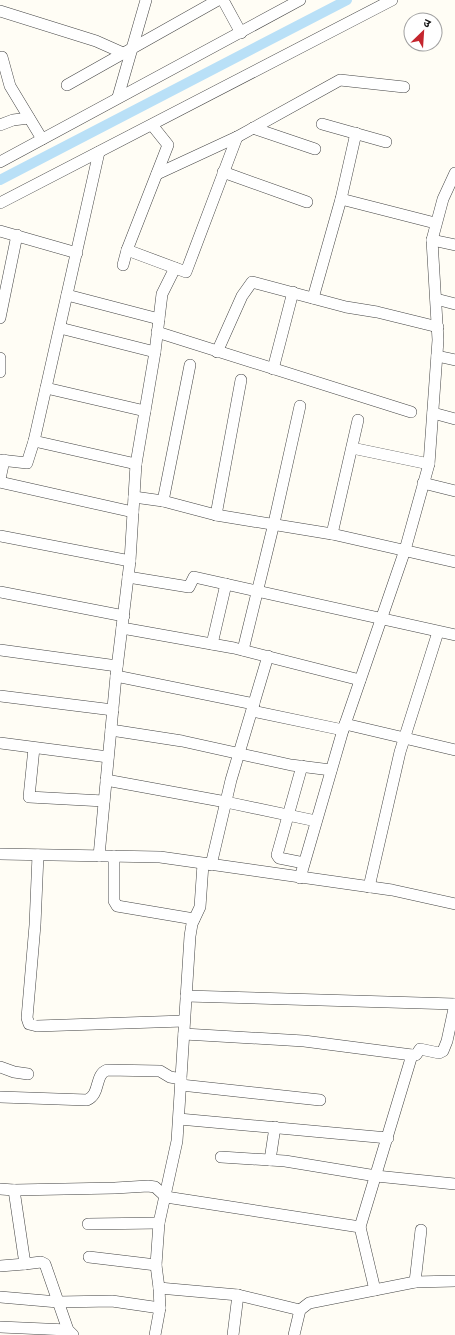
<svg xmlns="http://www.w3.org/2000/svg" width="455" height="1335" font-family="Bitter,'Noto Sans Devanagari',serif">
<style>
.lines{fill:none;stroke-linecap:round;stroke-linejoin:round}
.canal{stroke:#b9e0f7;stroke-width:10}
.minor-casing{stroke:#444;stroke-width:12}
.minor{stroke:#fff;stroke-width:11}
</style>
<rect width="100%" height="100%" fill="#fffdf5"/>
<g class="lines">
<path class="canal" d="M 0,180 L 347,0"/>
<g class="minor-casing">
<g id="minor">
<path d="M 223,0 L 241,33"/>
<path d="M 0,11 L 96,41 L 123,53"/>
<path d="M 2,57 L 10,86 L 42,139"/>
<path d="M 67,85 L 218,0"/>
<path d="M 118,97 L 146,0"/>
<path d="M 322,124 L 386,142"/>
<path d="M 0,125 L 13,120 L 29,118"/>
<path d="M 253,128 L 315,149"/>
<path d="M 99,152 L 34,441 L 136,464"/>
<path d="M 0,162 L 300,0"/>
<path d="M 223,172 L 307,202"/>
<path d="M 157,174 L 237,137 L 340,80 L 404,87"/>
<path d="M 341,199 L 435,223"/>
<path d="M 0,203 L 392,0"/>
<path d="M 0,231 L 77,253"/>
<path d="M 432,240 L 455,245"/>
<path d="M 127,250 L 186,272 L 237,137"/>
<path d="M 123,265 L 127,250 L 168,145 L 152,125"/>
<path d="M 67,295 L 159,319"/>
<path d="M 313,298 L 341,199 L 356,133"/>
<path d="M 436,299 L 455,304"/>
<path d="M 0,318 L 17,235"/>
<path d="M 60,328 L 155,352"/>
<path d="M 157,332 L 411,412"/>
<path d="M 217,352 L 242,296 L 252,282 L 346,307 L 377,312 L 438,327"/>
<path d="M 437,356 L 455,360"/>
<path d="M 0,358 L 0,372"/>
<path d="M 273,369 L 293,292"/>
<path d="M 46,388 L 145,411"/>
<path d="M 433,413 L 455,419"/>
<path d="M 352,448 L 429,464"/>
<path d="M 0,460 L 27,463 L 34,441"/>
<path d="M 0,479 L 4,460"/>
<path d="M 0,482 L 133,512"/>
<path d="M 423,483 L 455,491"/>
<path d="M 134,497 L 163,501 L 216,515 L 332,534 L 455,562"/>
<path d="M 163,501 L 190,365"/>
<path d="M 216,515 L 241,380"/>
<path d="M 332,534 L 358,420"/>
<path d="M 0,536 L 130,561"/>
<path d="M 128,577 L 189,587 L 194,577 L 455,635"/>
<path d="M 0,592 L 124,616"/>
<path d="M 122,628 L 234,648 L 360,680"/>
<path d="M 212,644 L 226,584"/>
<path d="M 0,650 L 117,666"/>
<path d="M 243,650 L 274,523 L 300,406"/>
<path d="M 116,676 L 254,704"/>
<path d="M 0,696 L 113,710"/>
<path d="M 252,711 L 343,730"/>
<path d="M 345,724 L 455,750"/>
<path d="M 111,730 L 182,741 L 291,765 L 331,770"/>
<path d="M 0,743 L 108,757"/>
<path d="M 34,748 L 29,797 L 104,801"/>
<path d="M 302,766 L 277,855 L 279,858 L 304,863"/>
<path d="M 106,780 L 226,802 L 316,821"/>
<path d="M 0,854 L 160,857 L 392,890 L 455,904"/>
<path d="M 38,855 L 35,925 L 27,1018 L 29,1024 L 37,1026 L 184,1021"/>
<path d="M 99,856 L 116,676 L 130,561 L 136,464 L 155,352 L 162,294 L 175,268"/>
<path d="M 114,856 L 114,901 L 117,906 L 194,919"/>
<path d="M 211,865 L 231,780 L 268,656"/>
<path d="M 300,878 L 343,730 L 405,550 L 429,464 L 438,340 L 432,240 L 443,199 L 455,173"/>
<path d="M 369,887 L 400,752 L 438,632"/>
<path d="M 186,996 L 455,1004"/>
<path d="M 184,1034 L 304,1041 L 412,1055 L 360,1227"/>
<path d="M 412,1055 L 416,1055 L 420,1049 L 439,1053 L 443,1051 L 447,1041 L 455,1004"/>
<path d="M 0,1067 L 14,1072 L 28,1074"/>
<path d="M 181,1085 L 320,1100"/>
<path d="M 0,1097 L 87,1100 C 101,1094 94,1075 107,1070 L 160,1071 L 170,1077 L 181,1079"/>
<path d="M 179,1119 L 388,1138"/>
<path d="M 221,1157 L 285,1161 L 376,1176 L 455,1184"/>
<path d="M 270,1160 L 275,1127"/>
<path d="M 0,1189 L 14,1190 L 25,1264 L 41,1262 L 45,1264 L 68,1330 L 73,1335"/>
<path d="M 14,1190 L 115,1188 L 148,1186 L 155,1187 L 166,1197 L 360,1227 L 375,1290"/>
<path d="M 88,1224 L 159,1223"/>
<path d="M 89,1257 L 156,1265"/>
<path d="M 0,1266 L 25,1264"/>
<path d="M 415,1282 L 421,1230"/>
<path d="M 159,1288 L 238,1295 L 300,1310"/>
<path d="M 0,1297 L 58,1302 L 112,1301 L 160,1308"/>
<path d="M 0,1327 L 68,1330"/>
<path d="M 155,1335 L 160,1308 L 159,1288 L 156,1265 L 159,1223 L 177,1141 L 190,936 L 192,924 L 200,907 L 203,864"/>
<path d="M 233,1335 L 238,1295"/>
<path d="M 294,1335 L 300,1310 L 309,1303 L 415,1282 L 455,1281"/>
</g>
</g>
<use href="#minor" class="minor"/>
</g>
<g transform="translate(423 32) rotate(25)"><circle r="19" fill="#ffffff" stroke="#a0a0a0"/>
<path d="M0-3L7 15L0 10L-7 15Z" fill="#c4262e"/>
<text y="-6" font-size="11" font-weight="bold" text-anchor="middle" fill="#111111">उ</text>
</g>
</svg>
